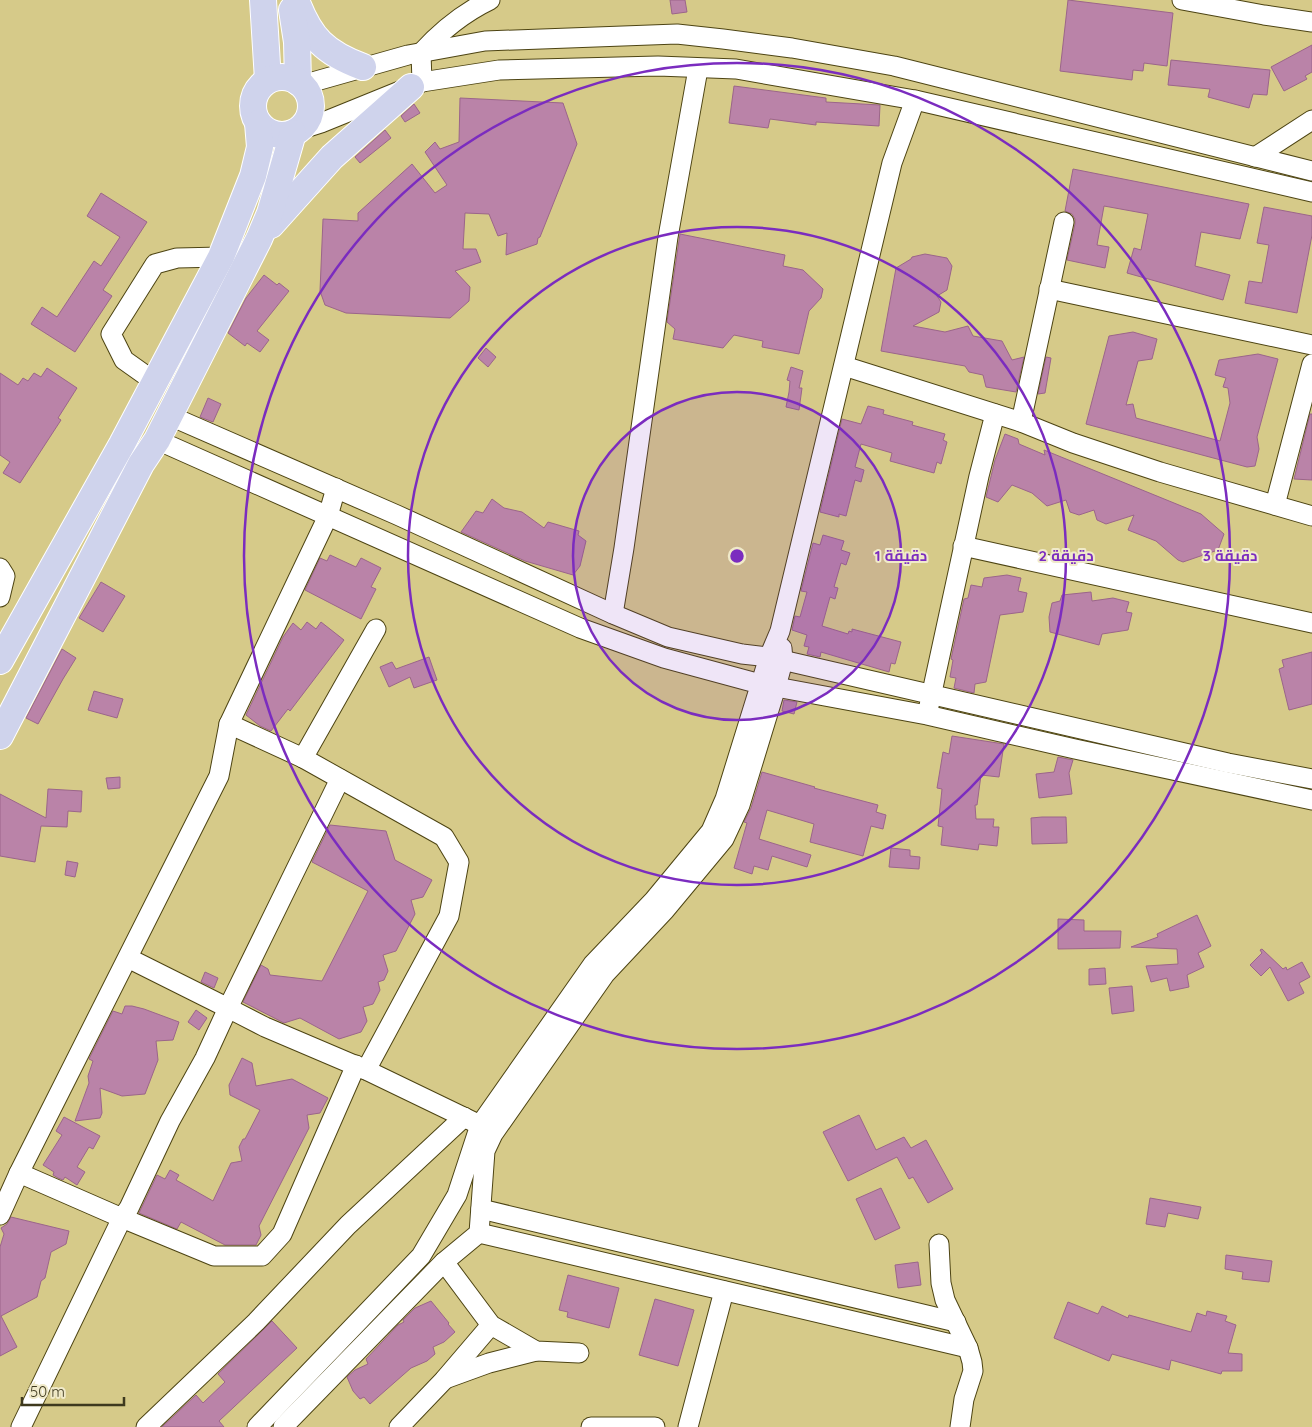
<svg xmlns="http://www.w3.org/2000/svg" width="1312" height="1427" font-family="Quicksand,Cairo,sans-serif">
<style>
.building{fill:#ba83a8;stroke:#9b658a}
.lines{fill:none;stroke-linecap:round;stroke-linejoin:round}
.minor-casing{stroke:#4d4413;stroke-width:21}
.highway-casing{stroke:#fff;stroke-width:28}
.minor{stroke:#fff;stroke-width:19}
.highway{stroke:#cfd3ec;stroke-width:26}
.ring{fill:none;stroke:#7b2cbf;stroke-width:2.5}
.centre{fill:#7b2cbf;stroke:#f0eaca;stroke-width:2.5}
.ring-label{font-size:15px;text-anchor:middle;font-weight:bold;fill:#7b2cbf;stroke:#f0eaca;stroke-width:4;stroke-linejoin:round;paint-order:stroke}
</style>
<rect width="100%" height="100%" fill="#d6ca89"/>
<g class="building">
<path d="M 670,0 L 685,0 L 687,12 L 672,14 Z"/>
<path d="M 1068,0 L 1173,13 L 1167,66 L 1144,63 L 1143,71 L 1133,70 L 1132,80 L 1060,71 Z"/>
<path d="M 1312,45 L 1312,72 L 1305,76 L 1307,79 L 1284,91 L 1271,67 Z"/>
<path d="M 1171,60 L 1270,70 L 1267,95 L 1253,94 L 1249,108 L 1208,97 L 1210,89 L 1168,85 Z"/>
<path d="M 734,86 L 826,98 L 826,102 L 880,105 L 879,126 L 816,122 L 816,125 L 770,119 L 768,128 L 729,123 Z"/>
<path d="M 460,98 L 563,103 L 577,144 L 540,237 L 538,238 L 537,244 L 506,255 L 507,233 L 498,236 L 489,214 L 465,213 L 463,249 L 476,249 L 481,262 L 455,271 L 470,287 L 469,301 L 450,318 L 346,313 L 325,305 L 320,291 L 323,219 L 358,221 L 358,213 L 412,164 L 435,193 L 447,185 L 425,152 L 435,142 L 440,149 L 459,142 Z"/>
<path d="M 414,104 L 420,113 L 405,122 L 401,116 Z"/>
<path d="M 385,130 L 391,138 L 360,163 L 355,157 Z"/>
<path d="M 1073,169 L 1249,204 L 1240,239 L 1201,232 L 1195,266 L 1230,275 L 1223,300 L 1127,273 L 1134,248 L 1141,250 L 1148,214 L 1104,206 L 1097,245 L 1109,247 L 1105,268 L 1067,260 L 1075,224 L 1075,219 L 1072,214 L 1065,211 Z"/>
<path d="M 101,193 L 147,222 L 103,290 L 112,296 L 75,352 L 31,324 L 42,307 L 57,317 L 94,261 L 101,266 L 120,237 L 87,216 Z"/>
<path d="M 1264,207 L 1312,216 L 1312,235 L 1297,313 L 1245,303 L 1249,281 L 1262,283 L 1269,245 L 1257,243 Z"/>
<path d="M 680,234 L 785,255 L 783,266 L 803,270 L 823,289 L 821,298 L 809,311 L 799,354 L 762,347 L 763,341 L 734,335 L 723,348 L 673,339 L 675,329 L 667,322 Z"/>
<path d="M 925,254 L 947,258 L 952,266 L 947,290 L 937,296 L 941,302 L 939,312 L 913,326 L 945,332 L 968,326 L 973,336 L 1002,341 L 1012,360 L 1024,357 L 1016,392 L 986,387 L 983,375 L 969,372 L 965,366 L 881,351 L 896,268 L 911,259 L 912,257 Z"/>
<path d="M 264,275 L 277,285 L 279,283 L 289,291 L 257,331 L 269,340 L 260,352 L 247,343 L 245,346 L 228,333 L 246,298 Z"/>
<path d="M 1133,332 L 1157,339 L 1152,359 L 1138,361 L 1126,405 L 1133,404 L 1136,418 L 1220,441 L 1230,403 L 1228,388 L 1223,387 L 1226,378 L 1215,375 L 1219,360 L 1258,354 L 1278,359 L 1257,437 L 1259,449 L 1255,466 L 1247,467 L 1086,424 L 1109,336 Z"/>
<path d="M 486,348 L 496,357 L 488,367 L 478,358 Z"/>
<path d="M 1046,357 L 1051,358 L 1045,393 L 1038,394 Z"/>
<path d="M 791,367 L 803,371 L 799,388 L 802,388 L 799,410 L 786,407 L 789,392 L 790,381 L 787,380 Z"/>
<path d="M 47,368 L 77,388 L 58,418 L 61,420 L 20,483 L 3,473 L 10,462 L 0,455 L 0,373 L 18,385 L 23,378 L 28,381 L 34,373 L 41,377 Z"/>
<path d="M 208,398 L 221,404 L 213,422 L 200,417 Z"/>
<path d="M 868,406 L 884,410 L 883,414 L 913,422 L 912,425 L 945,434 L 943,440 L 947,442 L 941,464 L 937,462 L 934,473 L 890,461 L 892,453 L 861,444 L 855,467 L 864,470 L 861,482 L 855,480 L 846,516 L 839,514 L 839,517 L 820,512 L 842,419 L 861,424 Z"/>
<path d="M 1310,414 L 1312,414 L 1312,480 L 1294,479 Z"/>
<path d="M 1005,434 L 1018,439 L 1019,444 L 1045,455 L 1044,450 L 1201,514 L 1224,534 L 1218,550 L 1183,562 L 1178,560 L 1156,541 L 1128,530 L 1134,515 L 1106,524 L 1097,520 L 1094,510 L 1079,515 L 1070,512 L 1066,500 L 1047,506 L 1032,493 L 1012,485 L 998,502 L 986,497 L 995,460 Z"/>
<path d="M 492,499 L 504,508 L 522,512 L 544,528 L 548,522 L 579,531 L 578,535 L 586,541 L 580,566 L 573,575 L 525,561 L 461,532 L 476,511 L 483,513 Z"/>
<path d="M 823,535 L 844,541 L 841,550 L 850,553 L 846,565 L 841,563 L 834,587 L 838,588 L 835,599 L 830,597 L 822,626 L 848,634 L 849,631 L 852,632 L 852,629 L 901,642 L 895,664 L 891,663 L 889,672 L 821,652 L 820,657 L 807,654 L 809,647 L 804,646 L 807,635 L 792,630 L 795,616 L 800,617 L 807,592 L 801,591 L 813,543 L 820,545 Z"/>
<path d="M 330,555 L 356,567 L 361,558 L 381,568 L 371,587 L 376,589 L 361,619 L 305,590 L 320,558 L 327,561 Z"/>
<path d="M 1007,575 L 1021,578 L 1018,591 L 1027,593 L 1023,612 L 1000,615 L 986,682 L 975,684 L 974,693 L 954,688 L 956,678 L 950,677 L 953,660 L 951,659 L 964,599 L 968,598 L 971,585 L 982,587 L 984,578 Z"/>
<path d="M 101,582 L 125,596 L 103,632 L 79,618 Z"/>
<path d="M 1091,592 L 1092,601 L 1113,598 L 1129,602 L 1126,612 L 1132,613 L 1128,630 L 1102,634 L 1099,645 L 1050,632 L 1049,617 L 1052,603 L 1060,601 L 1062,595 Z"/>
<path d="M 307,622 L 316,629 L 321,622 L 344,640 L 290,711 L 288,709 L 271,731 L 260,726 L 246,715 L 283,637 L 293,623 L 301,630 Z"/>
<path d="M 62,649 L 76,658 L 63,679 L 38,724 L 26,718 Z"/>
<path d="M 1312,652 L 1312,704 L 1289,710 L 1279,669 L 1284,667 L 1282,660 Z"/>
<path d="M 429,657 L 437,680 L 414,688 L 410,677 L 389,687 L 380,667 L 392,662 L 396,669 Z"/>
<path d="M 94,691 L 123,699 L 117,718 L 88,710 Z"/>
<path d="M 784,700 L 797,702 L 794,714 L 782,711 Z"/>
<path d="M 952,736 L 1004,744 L 999,777 L 981,775 L 977,805 L 975,805 L 976,819 L 994,819 L 993,827 L 999,827 L 997,846 L 979,844 L 978,850 L 941,845 L 943,827 L 938,826 L 942,789 L 937,788 L 943,752 L 949,754 Z"/>
<path d="M 1058,757 L 1073,760 L 1069,773 L 1072,794 L 1039,798 L 1036,774 L 1054,772 Z"/>
<path d="M 762,772 L 815,787 L 814,788 L 878,805 L 876,812 L 886,815 L 883,829 L 871,826 L 863,856 L 810,842 L 814,824 L 767,810 L 759,839 L 811,855 L 807,867 L 772,856 L 768,870 L 754,866 L 752,874 L 734,868 L 747,823 L 744,822 L 751,808 Z"/>
<path d="M 120,777 L 120,788 L 108,789 L 106,778 Z"/>
<path d="M 48,789 L 82,791 L 81,812 L 68,811 L 67,827 L 41,826 L 35,862 L 0,856 L 0,794 L 46,818 Z"/>
<path d="M 1042,817 L 1066,817 L 1067,843 L 1032,844 L 1031,818 Z"/>
<path d="M 330,825 L 386,831 L 395,860 L 432,880 L 423,897 L 411,900 L 415,914 L 396,951 L 383,955 L 388,971 L 384,980 L 378,982 L 380,990 L 373,1004 L 363,1007 L 367,1021 L 361,1032 L 339,1039 L 300,1018 L 284,1023 L 243,1002 L 261,965 L 268,969 L 270,975 L 322,981 L 368,891 L 312,862 Z"/>
<path d="M 891,848 L 910,850 L 910,856 L 920,857 L 919,869 L 889,867 Z"/>
<path d="M 67,861 L 78,863 L 75,877 L 65,875 Z"/>
<path d="M 1197,915 L 1211,946 L 1198,953 L 1204,967 L 1187,975 L 1189,987 L 1170,991 L 1167,978 L 1151,982 L 1146,966 L 1178,964 L 1177,949 L 1131,947 L 1158,937 L 1157,934 Z"/>
<path d="M 1058,919 L 1084,920 L 1084,931 L 1121,931 L 1120,948 L 1058,949 Z"/>
<path d="M 1262,949 L 1283,969 L 1286,967 L 1287,970 L 1302,962 L 1310,977 L 1299,983 L 1304,993 L 1288,1001 L 1270,967 L 1261,976 L 1250,965 L 1262,953 L 1260,950 Z"/>
<path d="M 1105,968 L 1106,984 L 1089,985 L 1089,969 Z"/>
<path d="M 205,972 L 218,978 L 214,988 L 201,982 Z"/>
<path d="M 1132,986 L 1134,1011 L 1112,1014 L 1109,988 Z"/>
<path d="M 125,1006 L 132,1006 L 144,1009 L 179,1022 L 173,1040 L 156,1041 L 158,1060 L 145,1094 L 122,1096 L 100,1088 L 102,1113 L 100,1118 L 75,1121 L 89,1083 L 88,1076 L 93,1061 L 89,1059 L 113,1011 L 122,1014 Z"/>
<path d="M 196,1010 L 207,1018 L 199,1030 L 188,1022 Z"/>
<path d="M 242,1058 L 252,1063 L 256,1086 L 292,1079 L 328,1098 L 320,1113 L 307,1115 L 309,1128 L 259,1226 L 261,1235 L 256,1245 L 225,1245 L 181,1222 L 177,1229 L 139,1213 L 157,1175 L 165,1179 L 170,1170 L 179,1175 L 176,1180 L 213,1201 L 231,1163 L 242,1161 L 239,1147 L 243,1139 L 245,1139 L 260,1110 L 230,1095 L 229,1085 Z"/>
<path d="M 859,1115 L 876,1150 L 904,1137 L 911,1148 L 926,1140 L 953,1189 L 928,1203 L 913,1177 L 909,1179 L 897,1157 L 848,1181 L 823,1132 Z"/>
<path d="M 64,1117 L 100,1136 L 93,1149 L 89,1147 L 77,1167 L 85,1172 L 77,1185 L 65,1177 L 63,1180 L 58,1178 L 53,1175 L 54,1172 L 43,1165 L 62,1135 L 56,1131 Z"/>
<path d="M 881,1188 L 900,1228 L 875,1240 L 856,1199 Z"/>
<path d="M 1150,1198 L 1201,1207 L 1198,1219 L 1168,1213 L 1165,1227 L 1146,1224 Z"/>
<path d="M 11,1217 L 69,1231 L 66,1244 L 51,1252 L 45,1278 L 41,1281 L 37,1297 L 1,1316 L 17,1347 L 0,1356 L 0,1247 L 4,1234 L 1,1228 L 7,1224 Z"/>
<path d="M 1226,1255 L 1272,1261 L 1269,1282 L 1242,1279 L 1243,1272 L 1225,1269 Z"/>
<path d="M 918,1262 L 921,1285 L 898,1288 L 895,1265 Z"/>
<path d="M 568,1275 L 619,1288 L 609,1328 L 567,1317 L 568,1312 L 559,1310 Z"/>
<path d="M 655,1299 L 694,1310 L 678,1366 L 639,1355 Z"/>
<path d="M 431,1301 L 449,1323 L 448,1324 L 455,1332 L 444,1342 L 433,1347 L 435,1354 L 427,1361 L 411,1368 L 370,1404 L 364,1397 L 360,1399 L 353,1391 L 347,1377 L 355,1370 L 368,1364 L 366,1359 L 398,1325 L 404,1322 L 403,1320 L 415,1308 Z"/>
<path d="M 1068,1302 L 1098,1314 L 1102,1306 L 1128,1318 L 1129,1315 L 1191,1332 L 1197,1313 L 1206,1316 L 1207,1311 L 1227,1316 L 1225,1321 L 1236,1325 L 1228,1353 L 1242,1354 L 1242,1371 L 1222,1371 L 1221,1374 L 1171,1360 L 1169,1370 L 1112,1354 L 1109,1361 L 1054,1338 Z"/>
<path d="M 272,1321 L 297,1348 L 219,1421 L 224,1427 L 162,1427 L 196,1395 L 203,1403 L 225,1382 L 218,1374 Z"/>
</g>
<g class="lines">
<g class="minor-casing">
<g id="minor">
<path d="M 1182,0 L 1264,15 L 1312,22"/>
<path d="M 422,82 L 421,53 C 441,31 463,13 490,0"/>
<path d="M 302,85 L 408,55 L 485,41 L 677,34 L 723,39 L 792,48 L 894,66 L 1312,171"/>
<path d="M 299,130 L 321,123 L 422,82 L 499,70 L 658,66 L 736,69 L 915,100 L 1312,192"/>
<path d="M 1255,157 L 1312,120"/>
<path d="M 1049,289 L 1312,345"/>
<path d="M 844,366 L 1021,422 L 1073,443 L 1160,472 L 1312,516"/>
<path d="M 155,382 L 124,360 L 111,334 L 155,264 L 177,258 L 221,257"/>
<path d="M 168,415 L 397,515 L 613,614 L 668,637 L 742,654 L 769,657 L 1228,763 L 1312,779"/>
<path d="M 1021,422 L 1064,222"/>
<path d="M 157,440 L 580,628 L 664,658 L 760,684 L 927,715 L 1075,749 L 1312,800"/>
<path d="M 1275,505 L 1312,364"/>
<path d="M 963,546 L 1312,623"/>
<path d="M 0,568 L 5,576 L 0,597"/>
<path d="M 613,614 L 624,548 L 668,237 L 698,69"/>
<path d="M 929,706 L 979,476 L 995,414"/>
<path d="M 229,724 L 303,758 L 444,837 L 459,862 L 449,916 L 366,1070"/>
<path d="M 303,758 L 376,629"/>
<path d="M 128,958 L 228,1008 L 340,779"/>
<path d="M 19,1173 L 122,1218 L 129,1208 L 170,1121 L 205,1058 L 228,1008 L 265,1027 L 366,1070 L 480,1125 L 491,1132"/>
<path d="M 481,1209 L 956,1322"/>
<path d="M 0,1215 L 19,1173 L 219,776 L 229,724 L 328,516 L 336,488"/>
<path d="M 479,1233 L 968,1348"/>
<path d="M 939,1244 L 941,1283 L 945,1300 L 968,1348 L 972,1362 L 973,1371 L 964,1399 L 960,1427"/>
<path d="M 444,1262 L 491,1325 L 536,1351 L 579,1353"/>
<path d="M 445,1379 L 489,1363 L 536,1351"/>
<path d="M 21,1427 L 122,1218 L 214,1256 L 262,1256 L 282,1234 L 356,1065"/>
<path d="M 146,1427 L 256,1322 L 348,1225 L 464,1117"/>
<path d="M 257,1427 L 421,1256 L 457,1195 L 480,1125 L 593,964 L 654,900 L 711,831 L 725,799 L 769,657 L 780,631 L 892,163 L 915,100"/>
<path d="M 283,1427 L 444,1262 L 479,1233 L 485,1151 L 493,1134 L 605,974 L 665,910 L 724,839 L 740,805 L 776,687 L 783,661 L 782,648"/>
<path d="M 399,1427 L 444,1380 L 491,1325"/>
<path d="M 591,1427 L 655,1427"/>
<path d="M 688,1427 L 724,1291"/>
</g>
</g>
<g class="highway-casing">
<g id="highway">
<path d="M 263,0 L 268,80"/>
<path d="M 296,0 C 310,38 325,53 363,67"/>
<path d="M 292,10 L 297,42 L 298,82"/>
<circle cx="282" cy="106" r="29"/>
<path d="M 271,225 L 332,157 L 411,87"/>
<path d="M 0,661 L 122,444 L 221,257 L 253,176 L 260,147 L 258,123"/>
<path d="M 0,736 L 141,464 L 157,440 L 259,239 L 270,213 L 293,133"/>
</g>
</g>
<use href="#minor" class="minor"/>
<use href="#highway" class="highway"/>
</g>
<circle cx="737" cy="556" r="164" fill="#7b2cbf" fill-opacity=".12"/>
<g class="ring">
<circle cx="737" cy="556" r="164"/>
<circle cx="737" cy="556" r="329"/>
<circle cx="737" cy="556" r="493"/>
</g>
<circle cx="737" cy="556" r="8" class="centre"/>
<g class="ring-label">
<text x="901" y="561">1 دقيقة</text>
<text x="1066" y="561">2 دقيقة</text>
<text x="1230" y="561">3 دقيقة</text>
</g>
<path d="M22 1397v8h102v-8" fill="none" stroke="#3e391e" stroke-width="2.5"/>
<text x="30" y="1397" font-size="15" fill="#3e391e" stroke="#f0eaca" stroke-width="4" paint-order="stroke">50 m</text>
</svg>
